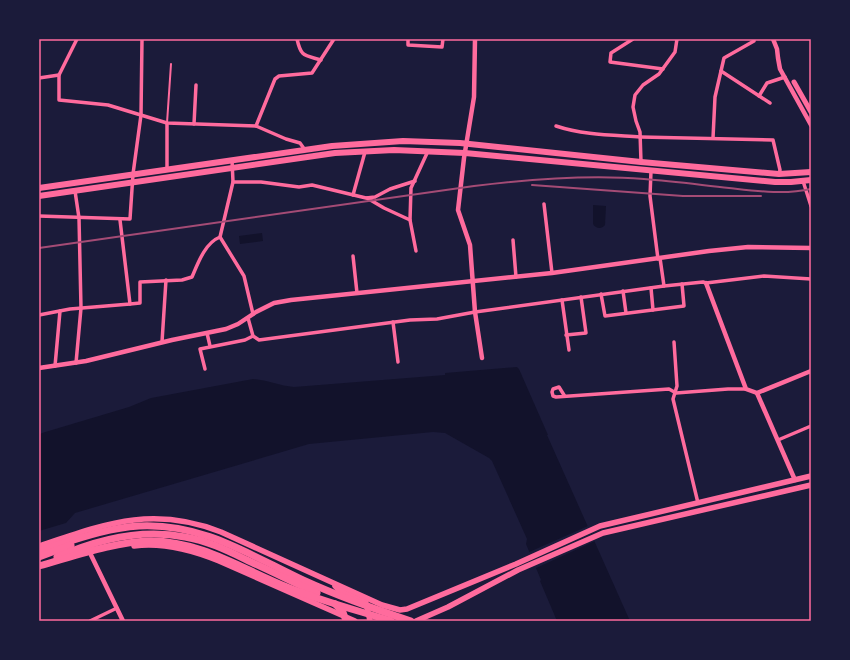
<svg xmlns="http://www.w3.org/2000/svg" width="850" height="660" font-family="'Exo 2',sans-serif">
<style>
.water{fill:#12122b}
.pier{fill:#1b1b3a}
.lines{fill:none;stroke-linecap:round;stroke-linejoin:round}
.service{stroke:#ff6b9d;stroke-width:2}
.minor{stroke:#ff6b9d;stroke-width:3.5}
.tertiary{stroke:#ff6b9d;stroke-width:4.5}
.secondary{stroke:#ff6b9d;stroke-width:5}
.primary{stroke:#ff6b9d;stroke-width:5.5}
.trunk{stroke:#ff6b9d;stroke-width:6}
.motorway{stroke:#ff6b9d;stroke-width:7}
.rail{stroke:#a44b75;stroke-width:2}
.neatline{fill:none;stroke:#ff6b9d;stroke-width:1.5}
</style>
<rect width="100%" height="100%" fill="#1b1b3a"/>
<g class="water">
<path d="M 593,205 L 606,206 L 605,225 C 602,229 596,229 593,224 Z"/>
<path d="M 262,233 L 263,241 L 240,244 L 239,236 Z"/>
<path d="M 517,367 L 519,369 L 548,435 L 547,435 L 630,621 L 557,621 L 540,581 L 541,580 L 526,544 L 527,539 L 492,461 L 489,458 L 445,433 L 433,432 L 309,444 L 75,513 L 66,523 L 39,531 L 39,435 L 42,433 L 129,407 L 151,398 L 253,379 C 267,380 280,386 294,387 L 445,375 L 445,373 Z"/>
</g>
<path class="pier" d="M 588,526 L 595,541 L 534,569 L 527,553 Z"/>
<g class="lines">
<path class="service" d="M 167,123 L 171,64"/>
<g class="minor">
<path d="M 77,39 L 59,75 L 59,100 L 108,105 L 167,123 L 256,126 L 286,139 L 300,143 L 305,150"/>
<path d="M 297,39 C 301,57 304,55 321,60"/>
<path d="M 408,39 L 408,45 L 442,47 L 443,39"/>
<path d="M 633,39 L 611,53 L 610,62 L 663,69"/>
<path d="M 721,71 L 770,103"/>
<path d="M 39,78 L 59,75"/>
<path d="M 759,96 L 767,83 L 785,77"/>
<path d="M 194,124 L 196,85"/>
<path d="M 256,126 L 275,79 L 279,76 L 312,73 L 334,39"/>
<path d="M 556,126 C 583,135 611,135 640,137"/>
<path d="M 641,137 L 773,140 L 780,170 L 779,174"/>
<path d="M 713,138 L 715,97 L 724,58 L 754,41 L 754,39"/>
<path d="M 232,160 L 233,182 L 220,237 L 244,276 L 253,314"/>
<path d="M 641,162 L 640,132 L 636,121 L 633,107 L 635,95 L 643,85 L 659,74 L 675,52 L 677,39"/>
<path d="M 167,169 L 167,123"/>
<path d="M 651,171 L 650,196 L 658,259"/>
<path d="M 803,181 L 811,206"/>
<path d="M 233,182 L 261,182 L 299,187 L 312,185 L 366,198 L 375,197 L 390,189 L 415,181"/>
<path d="M 75,191 L 79,218 L 81,308 L 76,363"/>
<path d="M 353,195 L 365,152"/>
<path d="M 367,198 L 384,208 L 410,220"/>
<path d="M 544,204 L 552,273"/>
<path d="M 39,216 L 130,219 L 133,174 L 141,115 L 142,39"/>
<path d="M 513,240 L 516,277"/>
<path d="M 416,251 L 410,220 L 411,188 L 428,151"/>
<path d="M 353,256 L 357,293"/>
<path d="M 660,258 L 664,286"/>
<path d="M 651,288 L 653,310"/>
<path d="M 623,291 L 626,313"/>
<path d="M 601,294 L 605,316 L 684,306 L 682,284"/>
<path d="M 562,300 L 569,350"/>
<path d="M 130,304 L 140,303 L 140,282 L 182,280 L 192,277 C 198,263 205,243 220,237"/>
<path d="M 39,315 L 70,309 L 130,304 L 120,220"/>
<path d="M 248,318 L 253,336 L 259,340 L 410,320 L 437,319 L 475,312 L 664,286 L 703,282 L 706,283 L 764,276 L 811,279"/>
<path d="M 393,322 L 398,362"/>
<path d="M 207,333 L 210,346"/>
<path d="M 566,335 L 586,333 L 581,297"/>
<path d="M 162,342 L 166,280"/>
<path d="M 674,342 L 677,386 L 673,399 L 698,503"/>
<path d="M 55,366 L 60,311"/>
<path d="M 205,369 L 200,349 L 245,340 L 253,336"/>
<path d="M 564,395 L 559,387 L 553,389 L 552,392 L 553,396 L 556,397 L 669,389 L 676,393 L 728,389 L 746,389"/>
<path d="M 778,440 L 811,426"/>
<path d="M 90,621 L 117,608"/>
</g>
<g class="tertiary">
<path d="M 475,39 L 474,97 L 464,158 L 458,210 L 470,245 L 475,312 L 482,358"/>
<path d="M 773,39 L 777,49 L 778,58 L 780,69 L 811,125"/>
<path d="M 706,283 L 746,389 L 757,393 L 811,371"/>
<path d="M 39,368 L 86,361 L 172,340 L 226,329 L 238,324 L 256,312 L 274,303 L 291,300 L 552,273 L 709,251 L 748,247 L 811,248"/>
<path d="M 757,393 L 795,480"/>
<path d="M 91,555 L 123,621"/>
</g>
<path class="secondary" d="M 794,82 L 811,112"/>
<g class="primary">
<path d="M 39,546 C 105,524 152,505 221,532 L 382,605 L 400,610 L 407,609 L 516,564 L 600,526 L 811,476"/>
<path d="M 134,546 C 163,542 192,550 219,561 L 355,621"/>
<path d="M 335,586 L 340,591 L 366,603 L 370,621"/>
<path d="M 416,621 L 448,607 L 518,570 L 603,533 L 811,485"/>
</g>
<g class="trunk">
<path d="M 39,188 L 332,146 L 403,141 L 460,143 L 641,162 L 779,174 L 811,172"/>
<path d="M 39,196 L 335,153 L 394,150 L 465,153 L 775,182 L 791,182 L 811,180"/>
</g>
<g class="motorway">
<path d="M 39,551 C 72,541 105,528 139,526 C 202,523 248,554 303,580 C 338,596 374,609 411,621"/>
<path d="M 39,557 L 71,545"/>
<path d="M 57,557 C 98,539 141,528 185,537 C 209,541 230,552 251,562 C 273,572 295,583 317,593"/>
<path d="M 39,566 C 75,556 113,542 151,541 C 201,541 242,569 287,587 C 321,601 356,610 391,621"/>
<path d="M 335,604 L 343,612 L 345,618"/>
</g>
<g class="rail">
<path d="M 532,185 L 683,196 L 761,196"/>
<path d="M 39,248 L 474,186 C 530,179 588,174 644,179 C 673,181 701,185 729,188 C 756,191 784,195 811,189"/>
</g>
</g>
<rect width="850" height="660" fill="none" stroke="#1b1b3a" stroke-width="80"/>
<rect x="40" y="40" width="770" height="580" class="neatline"/>
</svg>
